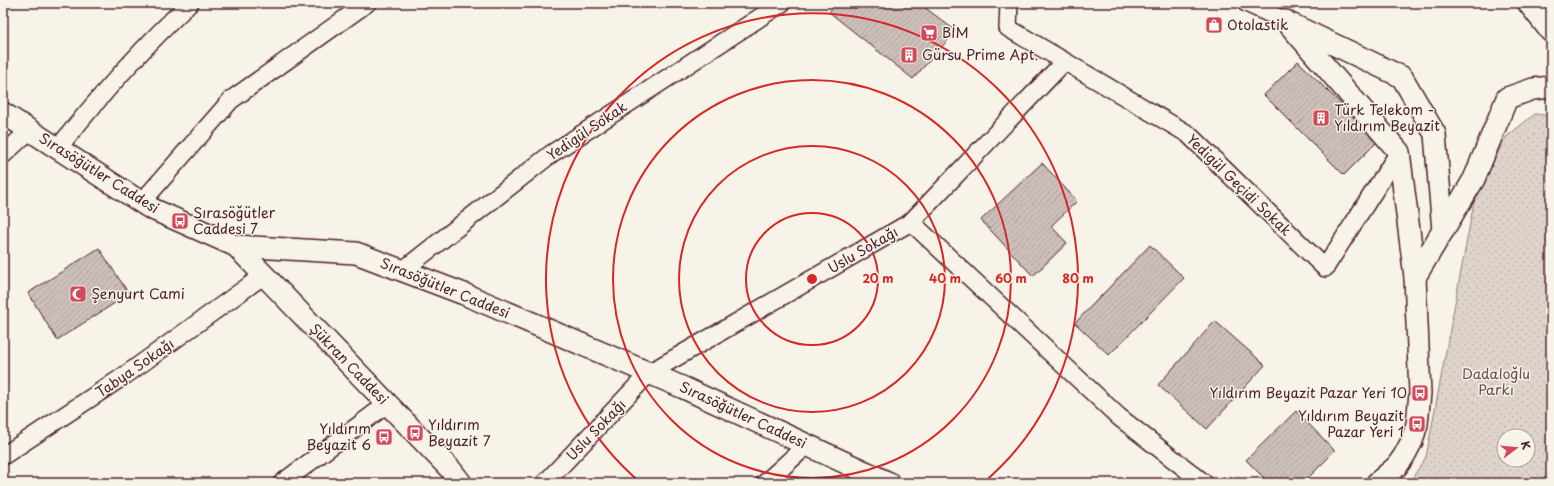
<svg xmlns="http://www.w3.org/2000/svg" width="1554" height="486" font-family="'Playpen Sans',sans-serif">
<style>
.green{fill:url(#green-dots);stroke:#947a7c;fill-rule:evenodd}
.building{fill:url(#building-hatch);stroke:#4a1f2b}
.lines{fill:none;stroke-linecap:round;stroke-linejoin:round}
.minor-casing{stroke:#4a1f2b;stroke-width:20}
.tertiary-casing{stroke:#4a1f2b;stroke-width:24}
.secondary-casing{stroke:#4a1f2b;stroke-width:25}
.minor{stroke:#f7f3e8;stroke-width:17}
.tertiary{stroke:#f7f3e8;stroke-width:21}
.secondary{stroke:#f7f3e8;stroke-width:22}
.ring{fill:none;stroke:#d62828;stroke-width:2}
.labels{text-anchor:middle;stroke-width:3;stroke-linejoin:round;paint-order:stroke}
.poi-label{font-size:14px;fill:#4a1f2b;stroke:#f7f3e8;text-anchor:start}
.street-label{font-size:14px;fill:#4a1f2b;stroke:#f7f3e8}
.park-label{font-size:14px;fill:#6f4c53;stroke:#f7f3e8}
.centre{fill:#d62828;stroke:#f7f3e8;stroke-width:2}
.ring-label{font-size:12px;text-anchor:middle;font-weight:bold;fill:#d62828;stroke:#f7f3e8;stroke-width:3;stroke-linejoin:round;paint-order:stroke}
</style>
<defs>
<pattern id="green-dots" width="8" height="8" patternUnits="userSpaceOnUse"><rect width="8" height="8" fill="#ded4cc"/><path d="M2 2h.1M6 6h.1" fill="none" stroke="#c0b6af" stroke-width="1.8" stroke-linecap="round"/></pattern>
<pattern id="building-hatch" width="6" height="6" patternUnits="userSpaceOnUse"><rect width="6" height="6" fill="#ccbfb9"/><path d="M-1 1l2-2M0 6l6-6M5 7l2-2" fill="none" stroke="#b1a49f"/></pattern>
</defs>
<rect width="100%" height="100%" fill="#f7f3e8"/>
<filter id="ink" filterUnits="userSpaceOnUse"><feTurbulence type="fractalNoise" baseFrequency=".025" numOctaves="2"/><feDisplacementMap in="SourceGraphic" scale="8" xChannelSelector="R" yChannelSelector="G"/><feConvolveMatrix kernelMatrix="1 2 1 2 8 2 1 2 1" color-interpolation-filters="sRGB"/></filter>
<g filter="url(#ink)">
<path class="green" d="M 1535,114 L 1551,116 L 1551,483 L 1409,483 L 1426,457 L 1475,197 L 1506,137 ZM 1504,436 L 1528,436 L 1528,460 L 1504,460 Z"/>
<g class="building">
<path d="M 837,3 L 919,3 L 956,31 L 913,79 L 829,12 Z"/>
<path d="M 1298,61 L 1378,141 L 1344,175 L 1264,95 Z"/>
<path d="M 1042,163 L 1077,201 L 1051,226 L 1067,243 L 1033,276 L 981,220 Z"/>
<path d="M 1150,245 L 1184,278 L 1109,355 L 1075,323 Z"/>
<path d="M 99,248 L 129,294 L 57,340 L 28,293 Z"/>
<path d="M 1215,321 L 1265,365 L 1207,429 L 1158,385 Z"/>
<path d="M 1296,411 L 1335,451 L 1303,483 L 1269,483 L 1246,460 Z"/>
</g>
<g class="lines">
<g class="minor-casing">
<g id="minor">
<path d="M 1009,3 L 1008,28 L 1188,134 L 1325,268 L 1399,152"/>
<path d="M 1246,3 L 1286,21"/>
<path d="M 58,148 C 99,97 142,48 190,3"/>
<path d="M 3,155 L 30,130"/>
<path d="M 142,202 L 231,100 L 367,3"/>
<path d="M 911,222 L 1119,417 L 1204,483"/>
<path d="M 402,271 L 551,154 L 782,3"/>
<path d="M 3,456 L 127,374 L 264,275"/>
<path d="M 282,483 L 387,404"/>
<path d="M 545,483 L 649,373 L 911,222 L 1064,62"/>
<path d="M 765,483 L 807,445"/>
</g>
</g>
<g class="tertiary-casing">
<g id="tertiary">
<path d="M 1286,21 L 1399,152 L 1415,277 L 1420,393 L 1417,424 L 1412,441 L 1404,456 L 1397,466 L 1377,483"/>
<path d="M 1293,25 L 1402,77 L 1435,134 L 1443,231"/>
<path d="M 3,113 L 150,208 L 236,246 L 356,253 L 464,294 L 684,388 L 889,483"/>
<path d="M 236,246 L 451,470 L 461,483"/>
<path d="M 1415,277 L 1474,179 L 1507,98 L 1533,89 L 1551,87"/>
</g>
</g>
<g class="secondary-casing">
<path id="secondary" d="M 1529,3 L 1551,31"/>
</g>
<use href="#minor" class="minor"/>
<use href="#tertiary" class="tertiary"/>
<use href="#secondary" class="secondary"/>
</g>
</g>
<g class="ring">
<circle cx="812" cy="279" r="66"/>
<circle cx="812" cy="279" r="133"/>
<circle cx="812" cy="279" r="199"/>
<path d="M641 483A266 266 0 1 1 983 483"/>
</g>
<defs>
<g id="shop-square" transform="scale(0.9)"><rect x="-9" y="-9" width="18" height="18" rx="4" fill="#d1495b" stroke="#f7f3e8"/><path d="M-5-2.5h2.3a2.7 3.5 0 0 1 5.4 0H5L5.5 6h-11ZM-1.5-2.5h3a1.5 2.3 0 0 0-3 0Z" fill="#fff"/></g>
<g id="supermarket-square" transform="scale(0.9)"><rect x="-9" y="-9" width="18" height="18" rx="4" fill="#d1495b" stroke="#f7f3e8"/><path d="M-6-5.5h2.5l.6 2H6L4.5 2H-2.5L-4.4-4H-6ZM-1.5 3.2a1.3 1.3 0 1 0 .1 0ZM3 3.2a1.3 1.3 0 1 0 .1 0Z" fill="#fff"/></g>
<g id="building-square" transform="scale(0.9)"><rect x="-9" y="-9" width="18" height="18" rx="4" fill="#d1495b" stroke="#f7f3e8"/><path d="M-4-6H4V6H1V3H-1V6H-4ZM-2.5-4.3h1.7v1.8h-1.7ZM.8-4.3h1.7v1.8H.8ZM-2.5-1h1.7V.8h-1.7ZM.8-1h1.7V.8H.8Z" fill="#fff"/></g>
<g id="bus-square" transform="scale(0.9)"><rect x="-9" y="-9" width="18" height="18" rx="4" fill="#d1495b" stroke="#f7f3e8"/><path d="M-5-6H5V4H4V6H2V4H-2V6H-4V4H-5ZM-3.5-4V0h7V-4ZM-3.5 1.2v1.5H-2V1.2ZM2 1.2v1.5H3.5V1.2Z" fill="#fff"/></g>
<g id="mosque-square" transform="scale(0.9)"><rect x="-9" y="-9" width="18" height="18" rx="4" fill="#d1495b" stroke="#f7f3e8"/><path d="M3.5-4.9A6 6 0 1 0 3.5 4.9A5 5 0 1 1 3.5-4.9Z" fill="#fff"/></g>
</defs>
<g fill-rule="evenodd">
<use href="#shop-square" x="1214" y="25"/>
<use href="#supermarket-square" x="929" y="33"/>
<use href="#building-square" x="909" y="55"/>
<use href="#building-square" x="1321" y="118"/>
<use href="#bus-square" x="180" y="221"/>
<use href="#mosque-square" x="78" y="294"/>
<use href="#bus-square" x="1420" y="393"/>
<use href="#bus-square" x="1417" y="424"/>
<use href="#bus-square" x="415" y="433"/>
<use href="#bus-square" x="384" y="437"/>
</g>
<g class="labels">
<g class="poi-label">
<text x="1227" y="30">Otolastik</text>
<text x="942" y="38">BİM</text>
<text x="922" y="60">Gürsu Prime Apt.</text>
<text x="1334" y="115">Türk Telekom -<tspan x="1334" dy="16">Yıldırım Beyazit</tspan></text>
<text x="193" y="218">Sırasöğütler<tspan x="193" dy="16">Caddesi 7</tspan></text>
<text x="91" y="299">Şenyurt Cami</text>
<text x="1407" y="398" text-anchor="end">Yıldırım Beyazit Pazar Yeri 10</text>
<text x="1404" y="421" text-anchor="end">Yıldırım Beyazit<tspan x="1404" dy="16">Pazar Yeri 1</tspan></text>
<text x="428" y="430">Yıldırım<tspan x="428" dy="16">Beyazit 7</tspan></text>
<text x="371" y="434" text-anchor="end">Yıldırım<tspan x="371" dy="16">Beyazit 6</tspan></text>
</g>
<g class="street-label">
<text transform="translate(587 131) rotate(-34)" y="5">Yedigül Sokak</text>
<text transform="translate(99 173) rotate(32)" y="5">Sırasöğütler Caddesi</text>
<text transform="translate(1239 185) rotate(44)" y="5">Yedigül Geçidi Sokak</text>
<text transform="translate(863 250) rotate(-30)" y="5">Uslu Sokağı</text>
<text transform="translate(445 288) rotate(22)" y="5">Sırasöğütler Caddesi</text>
<text transform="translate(349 364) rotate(46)" y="5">Şükran Caddesi</text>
<text transform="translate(135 368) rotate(-35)" y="5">Tabya Sokağı</text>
<text transform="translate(743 415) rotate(25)" y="5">Sırasöğütler Caddesi</text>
<text transform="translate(596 430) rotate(-46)" y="5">Uslu Sokağı</text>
</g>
<g class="park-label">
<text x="1496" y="379">Dadaloğlu<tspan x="1496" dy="16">Parkı</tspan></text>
</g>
</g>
<circle cx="812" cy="279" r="6" class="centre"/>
<g class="ring-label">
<text x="878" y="283">20 m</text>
<text x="945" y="283">40 m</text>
<text x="1011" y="283">60 m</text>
<text x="1078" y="283">80 m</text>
</g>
<rect width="1554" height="486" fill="none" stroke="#f7f3e8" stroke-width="16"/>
<rect x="8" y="8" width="1538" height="470" fill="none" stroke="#4a1f2b" stroke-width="1.5" filter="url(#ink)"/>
<g transform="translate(1516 448) rotate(74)"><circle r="19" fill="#f7f3e8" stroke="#b29e9c"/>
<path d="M0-3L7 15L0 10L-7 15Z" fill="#d1495b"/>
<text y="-6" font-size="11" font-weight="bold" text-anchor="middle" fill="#4a1f2b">K</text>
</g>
</svg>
